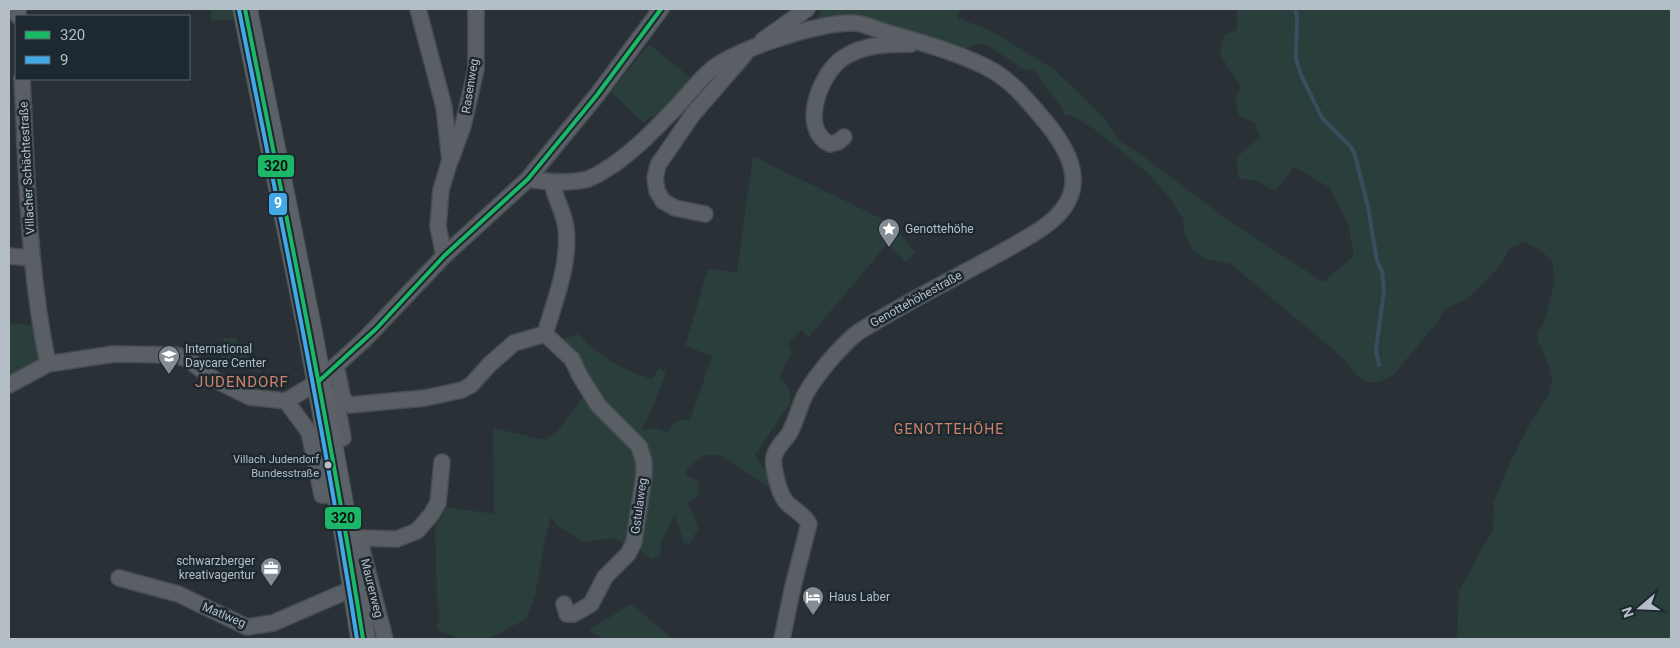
<svg xmlns="http://www.w3.org/2000/svg" width="1680" height="648" font-family="Roboto,sans-serif">
<style>
.green{fill:#2a3e3c}
.lines{fill:none;stroke-linecap:round;stroke-linejoin:round}
.stream{stroke:#394e5d;stroke-width:4}
.minor-casing{stroke:#484d51;stroke-width:18}
.primary-casing{stroke:#474e53;stroke-width:26}
.minor{stroke:#595f64;stroke-width:15}
.primary{stroke:#5b6166;stroke-width:24}
.bus-1-casing{stroke:#1d2830;stroke-width:8}
.bus-2-casing{stroke:#1d2830;stroke-width:8}
.bus-1{stroke:#1ab867;stroke-width:4}
.bus-2{stroke:#42a8e6;stroke-width:4}
.bus-dot{fill:#b4bec6;stroke:#1d2830;stroke-width:2}
.labels{text-anchor:middle;stroke-width:5;stroke-linejoin:round;paint-order:stroke}
.bus-label{font-size:11px;fill:#b4bec6;stroke:#1d2830;text-anchor:end}
.street-label{font-size:12px;fill:#b4bec6;stroke:#1d2830}
.poi-label{font-size:12px;fill:#b4bec6;stroke:#1d2830;text-anchor:start}
.neighbourhood-label{font-size:14px;letter-spacing:1px;fill:#cd8368;stroke:#1d2830}
.quarter-label{font-size:15px;letter-spacing:1px;fill:#cd8368;stroke:#1d2830}
.line-badge{stroke:#1d2830;stroke-width:2}
.badge-label{font-size:14px;text-anchor:middle;font-weight:bold;fill:#fff}
.pale-badge-label{font-size:14px;text-anchor:middle;font-weight:bold;fill:#111}
</style>
<rect width="100%" height="100%" fill="#2a3136"/>
<g class="green">
<path d="M 211,9 L 231,9 L 234,20 L 211,21 Z"/>
<path d="M 822,9 L 960,9 L 958,18 L 995,33 L 1055,70 L 1107,121 C 1113,135 1122,145 1136,151 L 1222,216 L 1323,282 L 1354,256 L 1348,223 L 1330,188 L 1294,167 L 1275,191 L 1255,180 L 1239,179 L 1236,158 L 1260,137 L 1255,123 L 1239,115 L 1235,101 L 1241,86 L 1220,55 L 1224,35 L 1237,30 L 1237,9 L 1671,9 L 1671,639 L 1457,639 L 1459,591 L 1493,529 L 1494,501 L 1510,462 L 1531,422 L 1549,394 L 1552,379 L 1547,361 L 1538,341 L 1538,332 L 1543,325 L 1555,281 L 1552,260 L 1538,249 L 1524,242 L 1509,248 C 1507,252 1505,258 1502,262 C 1495,272 1476,292 1466,299 C 1453,308 1446,302 1440,319 L 1393,375 L 1381,381 L 1369,383 L 1357,375 L 1343,358 L 1231,264 L 1207,259 L 1194,252 L 1184,232 L 1183,219 L 1173,202 L 1148,173 L 1093,128 L 1070,115 L 1064,115 L 1063,109 L 1034,70 L 1020,68 L 1015,63 L 983,43 L 956,51 L 917,33 L 861,20 L 817,18 Z"/>
<path d="M 649,44 L 693,80 L 660,115 L 650,117 L 644,123 L 611,92 Z"/>
<path d="M 753,156 L 886,221 L 898,229 C 870,267 838,301 809,337 L 801,330 L 788,343 L 791,353 L 779,377 C 787,385 792,391 790,403 L 755,455 L 769,476 L 771,482 L 768,487 L 721,455 L 707,455 L 700,458 L 687,469 L 686,473 L 689,477 L 697,480 L 699,487 L 698,497 L 689,501 L 687,504 L 691,509 L 698,529 L 690,543 L 684,544 L 676,517 L 674,517 L 661,543 L 660,556 L 652,559 L 637,548 L 613,538 L 584,542 L 558,526 L 551,517 L 545,540 L 535,596 L 526,619 L 487,639 L 459,639 L 437,629 L 440,615 L 437,599 L 435,528 L 447,507 L 494,514 L 493,428 L 545,440 L 557,432 L 585,395 L 560,340 L 579,334 C 596,356 625,371 652,379 L 659,368 L 665,371 L 665,377 L 642,431 L 655,428 L 667,432 C 673,424 679,417 690,420 L 712,356 L 685,346 L 708,269 L 737,272 Z"/>
<path d="M 900,233 L 915,252 L 906,262 L 889,246 Z"/>
<path d="M 9,324 L 32,325 L 38,354 L 35,371 L 9,384 Z"/>
<path d="M 224,338 L 235,338 L 251,361 L 261,363 L 261,373 L 220,363 Z"/>
<path d="M 631,604 L 673,639 L 603,639 L 589,630 Z"/>
</g>
<g class="lines">
<path class="stream" d="M 1295,9 L 1297,15 L 1296,59 L 1301,75 L 1322,118 L 1351,147 L 1355,155 L 1368,207 L 1377,261 L 1382,271 L 1384,290 L 1376,350 L 1379,365"/>
<g class="minor-casing">
<g id="minor">
<path d="M 18,9 L 18,16"/>
<path d="M 418,9 L 444,107 L 450,160 L 441,190 L 438,226 L 444,256"/>
<path d="M 763,40 L 807,9"/>
<path d="M 22,79 C 27,174 28,270 48,364"/>
<path d="M 844,137 L 838,142 L 830,144 C 798,129 821,72 843,58 C 864,44 887,44 911,44"/>
<path d="M 451,159 L 463,126 L 476,69 L 476,9"/>
<path d="M 528,179 C 548,182 568,184 588,179 C 597,176 605,170 613,165 C 639,147 661,123 682,101 C 691,91 700,79 711,70 C 736,49 820,22 853,23 C 863,23 875,29 885,32 C 919,42 965,54 995,72 C 1013,83 1026,99 1039,114 C 1078,158 1093,199 1033,234 C 975,269 913,297 857,333 C 840,347 815,376 805,395 C 799,407 796,422 789,434 C 781,445 771,452 774,467 C 776,479 779,494 787,503 C 794,510 804,514 809,524 L 793,586 L 782,639"/>
<path d="M 705,214 L 675,208 L 663,201 L 657,191 L 655,178 L 658,165 L 693,114 L 745,54"/>
<path d="M 9,256 L 32,258"/>
<path d="M 545,334 L 572,359 L 580,376 L 598,405 L 639,446 L 644,462 L 644,475 L 634,542 L 628,554 L 605,577 L 591,604 L 574,614 L 567,614 L 564,604"/>
<path d="M 545,334 C 555,300 570,264 566,228 C 564,212 555,198 552,183"/>
<path d="M 336,366 L 343,399 L 350,405 L 425,398 L 462,390 L 471,385 L 490,364 L 514,343 L 545,334"/>
<path d="M 9,385 L 48,364 L 114,354 L 176,355 L 189,360 L 215,380 L 250,397 L 286,401 L 319,381 L 364,340 L 444,256 L 528,179 L 597,95 L 661,9"/>
<path d="M 341,393 L 337,394 L 336,398 L 343,438"/>
<path d="M 286,401 L 309,432 L 322,495 L 340,496"/>
<path d="M 350,537 L 359,538 L 385,639"/>
<path d="M 359,538 L 397,539 L 417,531 L 431,515 L 438,503 L 442,462"/>
<path d="M 119,578 L 178,594 L 247,627 L 273,623 L 356,587"/>
</g>
</g>
<g class="primary-casing">
<path id="primary" d="M 245,9 L 311,337 L 347,537 L 363,639"/>
</g>
<use href="#minor" class="minor"/>
<use href="#primary" class="primary"/>
<g class="bus-1-casing">
<g id="bus-1">
<path d="M 245,9 C 287,219 330,428 363,639"/>
<path d="M 319,381 L 376,329 L 444,256 L 528,179 L 597,95 L 661,9"/>
</g>
</g>
<g class="bus-2-casing">
<path id="bus-2" d="M 239,10 C 281,219 324,428 357,639"/>
</g>
<use href="#bus-1" class="bus-1"/>
<use href="#bus-2" class="bus-2"/>
</g>
<defs>
<g id="sight-pin" transform="scale(1.125)"><path d="M0 17L-7.5 6A9.5 9.5 0 1 1 7.5 6Z" fill="#848d94" stroke="#1d2830"/><path d="M0-6L1.8-2.2L6-1.7L2.9 1.2L3.7 5.4L0 3.3L-3.7 5.4L-2.9 1.2L-6-1.7L-1.8-2.2Z" fill="#fff"/></g>
<g id="school-pin" transform="scale(1.125)"><path d="M0 17L-7.5 6A9.5 9.5 0 1 1 7.5 6Z" fill="#848d94" stroke="#1d2830"/><path d="M0-5L7-2L0 1L-7-2ZM-4 1L0 2.5L4 1V4Q0 6-4 4Z" fill="#fff"/></g>
<g id="office-pin" transform="scale(1.125)"><path d="M0 17L-7.5 6A9.5 9.5 0 1 1 7.5 6Z" fill="#848d94" stroke="#1d2830"/><path d="M-6-3h4V-5.5h4V-3h4V5H-6ZM-1-4.5V-3h2v-1.5ZM-6 0V1H6V0Z" fill="#fff"/></g>
<g id="hotel-pin" transform="scale(1.125)"><path d="M0 17L-7.5 6A9.5 9.5 0 1 1 7.5 6Z" fill="#848d94" stroke="#1d2830"/><path d="M-6-4.5h1.5V1H6V5H4.5V3h-9V5H-6ZM-4 0a1.8 1.8 0 1 1 3.6 0ZM.5 0V-2.5h3Q6-2.5 6 0Z" fill="#fff"/></g>
</defs>
<g fill-rule="evenodd">
<use href="#sight-pin" x="889" y="229"/>
<use href="#school-pin" x="169" y="356"/>
<use href="#office-pin" x="271" y="568"/>
<use href="#hotel-pin" x="813" y="597"/>
</g>
<circle class="bus-dot" cx="328" cy="465" r="4.5"/>
<g class="labels">
<g class="bus-label">
<text x="319" y="463">Villach Judendorf<tspan x="319" dy="14">Bundesstraße</tspan></text>
</g>
<g class="street-label">
<text transform="translate(470 86) rotate(-81)" y="4">Rasenweg</text>
<text transform="translate(27 168) rotate(-93)" y="4">Villacher Schächtestraße</text>
<text transform="translate(916 299) rotate(-29)" y="4">Genottehöhestraße</text>
<text transform="translate(639 506) rotate(-82)" y="4">Gstulaweg</text>
<text transform="translate(372 588) rotate(76)" y="4">Maurerweg</text>
<text transform="translate(224 615) rotate(23)" y="4">Matlweg</text>
</g>
<g class="poi-label">
<text x="905" y="233">Genottehöhe</text>
<text x="185" y="353">International<tspan x="185" dy="14">Daycare Center</tspan></text>
<text x="255" y="565" text-anchor="end">schwarzberger<tspan x="255" dy="14">kreativagentur</tspan></text>
<text x="829" y="601">Haus Laber</text>
</g>
<g class="neighbourhood-label">
<text x="949" y="434">GENOTTEHÖHE</text>
</g>
<g class="quarter-label">
<text x="242" y="387">JUDENDORF</text>
</g>
</g>
<g class="line-badge">
<rect x="257" y="154" width="38" height="24" rx="5" fill="#1ab867"/>
<rect x="268" y="192" width="20" height="24" rx="5" fill="#42a8e6"/>
<rect x="324" y="506" width="38" height="24" rx="5" fill="#1ab867"/>
</g>
<g class="badge-label">
<text x="278" y="208">9</text>
</g>
<g class="pale-badge-label">
<text x="276" y="171">320</text>
<text x="343" y="523">320</text>
</g>
<rect width="1680" height="648" fill="none" stroke="#b4bec6" stroke-width="20"/>
<rect x="15" y="15" width="175" height="65" fill="#1d2830" stroke="#59646c"/>
<rect x="25" y="31" width="25" height="8" fill="#1ab867" stroke="#59646c"/>
<text x="60" y="40" font-size="15" fill="#b4bec6">320</text>
<rect x="25" y="56" width="25" height="8" fill="#42a8e6" stroke="#59646c"/>
<text x="60" y="65" font-size="15" fill="#b4bec6">9</text>
<g transform="translate(1640 608) rotate(251)" stroke="#1d2830" stroke-width="4" paint-order="stroke">
<path d="M0-4L9 19L0 12L-9 19Z" fill="#b4bec6"/>
<text y="-8" font-size="14" font-weight="bold" text-anchor="middle" fill="#b4bec6">N</text>
</g>
</svg>
